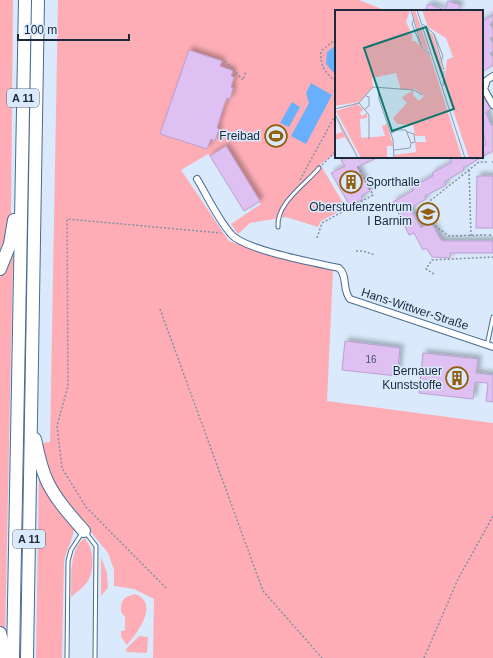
<svg xmlns="http://www.w3.org/2000/svg" width="493" height="658" font-family="Arial,sans-serif">
<style>
.green{fill:#feadb6}
.water{fill:#68b0fd}
.building{fill:#dec1f2;stroke:#bb9fcf;filter:url(#shadow)}
.lines{fill:none;stroke-linecap:round;stroke-linejoin:round}
.service-casing{stroke:#496c93;stroke-width:5}
.minor-casing{stroke:#496c93;stroke-width:8}
.motorway-casing{stroke:#496c93;stroke-width:14}
.path{stroke:#8291a3;stroke-width:1.5;stroke-dasharray:2 2;stroke-linecap:butt}
.service{stroke:#fff;stroke-width:3}
.minor{stroke:#fff;stroke-width:6}
.motorway{stroke:#fff;stroke-width:12}
.labels{text-anchor:middle;stroke-width:3;stroke-linejoin:round;paint-order:stroke}
.number-label{font-size:10px;fill:#4c5069}
.shield{fill:#daeafc;stroke:#546475;stroke-width:1}
.shield-label{font-size:11px;font-weight:bold;fill:#1b2a3b}
.poi-label{font-size:12px;fill:#1b2a3b;stroke:#daeafc;text-anchor:end}
.street-label{font-size:12px;fill:#1b2a3b;stroke:#daeafc}
.inset-road{fill:none;stroke:#8e9daf;stroke-width:1}
.view{fill:#0f766e;fill-opacity:0.15;stroke:#0f766e;stroke-width:2}
.inset-edge{fill:none;stroke:#1b2a3b;stroke-width:2}
</style>
<defs>
<filter id="shadow"><feDropShadow dx="3.5" dy="-3.5" stdDeviation="2" flood-color="#0004"/></filter>
</defs>
<rect width="100%" height="100%" fill="#daeafc"/>
<g class="green">
<path d="M 0,0 L 13,0 L 11,214 L 7,240 L 0,258 Z"/>
<path d="M 58,0 L 359,0 L 387,11 L 336,11 L 336,45 L 327,52 L 334,73 L 336,73 L 336,154 L 320,164 L 346,208 L 321,221 L 318,227 L 286,217 L 250,223 L 238,234 L 231,224 L 261,204 L 226,146 L 210,156 L 208,154 L 181,170 L 229,241 L 275,256 L 333,270 L 327,401 L 493,423 L 493,658 L 153,658 L 154,599 L 134,589 L 114,586 L 114,570 L 108,553 L 54,487 L 42,450 L 42,443 L 50,442 Z"/>
<path d="M 12,251 L 13,255 L 5,637 L 0,625 L 0,278 Z"/>
<path d="M 39,473 L 74,525 C 75,537 66,549 64,561 L 62,658 L 36,658 Z"/>
<path d="M 84,538 C 94,547 95,569 88,581 C 84,587 77,592 71,597 C 72,576 68,554 84,538 Z"/>
<path d="M 101,557 L 107,573 L 108,588 L 101,596 Z"/>
<path d="M 135,594 C 160,604 138,632 127,645 L 121,637 L 121,631 L 125,630 L 125,617 L 121,612 C 121,600 123,597 135,594 Z"/>
<path d="M 139,636 L 148,637 L 147,653 L 127,652 L 126,649 Z"/>
</g>
<g class="water">
<path d="M 336,45 L 336,73 L 334,73 L 326,64 L 327,52 Z"/>
<path d="M 311,83 L 332,95 L 306,144 L 291,136 L 309,103 L 306,93 Z"/>
<path d="M 292,102 L 300,107 L 289,127 L 280,123 Z"/>
</g>
<g class="building">
<path d="M 448,1 L 460,5 L 458,11 L 425,11 L 428,4 L 445,10 Z"/>
<path d="M 493,15 L 493,22 L 490,24 L 493,29 L 493,37 L 490,38 L 493,43 L 493,51 L 490,53 L 493,58 L 493,65 L 482,72 L 482,21 Z"/>
<path d="M 189,50 L 222,61 L 220,66 L 233,71 L 231,76 L 234,77 L 231,87 L 233,88 L 230,99 L 227,98 L 223,108 L 217,128 L 219,129 L 215,141 L 211,139 L 207,149 L 160,134 Z"/>
<path d="M 482,95 L 491,109 L 486,112 L 491,125 L 493,124 L 493,151 L 484,156 L 483,145 L 486,145 L 482,126 Z"/>
<path d="M 226,146 L 260,201 L 244,211 L 210,156 Z"/>
<path d="M 346,157 L 379,157 L 357,167 L 370,191 L 361,196 L 363,199 L 350,206 L 331,173 L 345,166 L 341,160 Z"/>
<path d="M 454,157 L 482,157 L 463,168 L 464,170 L 444,182 L 446,185 L 425,196 L 426,199 L 410,208 L 421,228 L 431,222 L 441,240 L 444,241 L 493,241 L 493,253 L 450,253 L 450,258 L 432,257 L 426,248 L 423,250 L 414,233 L 409,235 L 393,202 L 414,190 L 412,187 L 433,176 L 432,173 L 452,162 L 450,159 Z"/>
<path d="M 477,176 L 493,176 L 493,228 L 476,228 Z"/>
<path d="M 345,341 L 400,348 L 397,376 L 342,370 Z"/>
<path d="M 423,353 L 478,359 L 476,373 L 493,375 L 493,402 L 486,401 L 488,383 L 475,382 L 473,399 L 419,393 Z"/>
</g>
<g class="lines">
<g class="service-casing">
<g id="service">
<path d="M 278,227 C 276,203 306,184 319,168"/>
<path d="M 487,345 L 493,317"/>
<path d="M 86,533 L 96,546 L 95,658"/>
<path d="M 67,658 L 68,561 L 71,550 L 82,533"/>
</g>
</g>
<g class="minor-casing">
<g id="minor">
<path d="M 493,76 L 487,80 L 484,89 L 493,105"/>
<path d="M 197,179 C 208,197 217,218 231,234 C 244,250 316,263 339,268 C 348,276 342,290 350,299 L 493,347"/>
</g>
</g>
<g class="motorway-casing">
<g id="motorway">
<path d="M 0,269 L 10,244 L 14,220"/>
<path d="M 35,439 C 38,454 41,468 47,481 C 56,500 71,516 84,531"/>
<path d="M 0,633 L 6,658"/>
<path d="M 13,658 L 25,0"/>
<path d="M 27,658 L 38,0"/>
</g>
</g>
<g class="path">
<path d="M 336,39 L 321,51 C 320,65 325,74 336,81"/>
<path d="M 225,61 L 243,80 L 246,71"/>
<path d="M 492,162 L 493,162"/>
<path d="M 322,165 L 336,151"/>
<path d="M 469,170 L 471,236"/>
<path d="M 300,180 L 336,114"/>
<path d="M 486,235 L 449,236 L 416,212 L 479,162 L 487,162"/>
<path d="M 489,235 L 493,236"/>
<path d="M 317,238 L 322,223 L 373,195 L 358,167"/>
<path d="M 356,251 L 363,251 L 375,255"/>
<path d="M 434,274 L 426,269 L 432,260 L 493,257"/>
<path d="M 160,309 L 263,591 L 322,658"/>
<path d="M 166,588 L 86,507 L 62,468 L 57,426 L 68,386 L 67,219 L 221,233"/>
<path d="M 424,658 L 458,579 L 493,516"/>
</g>
<use href="#service" class="service"/>
<use href="#minor" class="minor"/>
<use href="#motorway" class="motorway"/>
</g>
<defs>
<g id="stadium-ring" transform="scale(1.15)"><circle r="9.5" fill="#daeafc" stroke="#925f10" stroke-width="1.5"/><path d="M0-5a6.5 5 0 1 0 0 10a6.5 5 0 1 0 0-10ZM-3.5-1.8h7v3.6h-7Z" fill="#925f10"/></g>
<g id="building-ring" transform="scale(1.15)"><circle r="9.5" fill="#daeafc" stroke="#925f10" stroke-width="1.5"/><path d="M-4-6H4V6H1V3H-1V6H-4ZM-2.5-4.3h1.7v1.8h-1.7ZM.8-4.3h1.7v1.8H.8ZM-2.5-1h1.7V.8h-1.7ZM.8-1h1.7V.8H.8Z" fill="#925f10"/></g>
<g id="school-ring" transform="scale(1.15)"><circle r="9.5" fill="#daeafc" stroke="#925f10" stroke-width="1.5"/><path d="M0-5L7-2L0 1L-7-2ZM-4 1L0 2.5L4 1V4Q0 6-4 4Z" fill="#925f10"/></g>
</defs>
<g fill-rule="evenodd">
<use href="#stadium-ring" x="276" y="136"/>
<use href="#building-ring" x="351" y="182"/>
<use href="#school-ring" x="428" y="214"/>
<use href="#building-ring" x="457" y="378"/>
</g>
<g class="labels">
<g class="number-label">
<text x="371" y="363">16</text>
</g>
<g class="shield">
<rect x="7" y="89" width="32" height="18" rx="3"/>
<rect x="13" y="530" width="32" height="18" rx="3"/>
</g>
<g class="shield-label">
<text x="23" y="102">A 11</text>
<text x="29" y="543">A 11</text>
</g>
<g class="poi-label">
<text x="260" y="140">Freibad</text>
<text x="366" y="186" text-anchor="start">Sporthalle</text>
<text x="412" y="211">Oberstufenzentrum<tspan x="412" dy="14">I Barnim</tspan></text>
<text x="442" y="375">Bernauer<tspan x="442" dy="14">Kunststoffe</tspan></text>
</g>
<g class="street-label">
<text transform="translate(415 309) rotate(18)" y="4">Hans-Wittwer-Straße</text>
</g>
</g>
<g transform="translate(335 10)">
<rect width="148" height="148" fill="#daeafc"/>
<path d="M 0,0 L 75,0 L 71,12 L 75,20 L 73,23 L 77,24 L 77,31 L 80,31 L 95,45 L 127,148 L 60,148 L 59,145 L 81,142 L 80,132 L 91,132 L 90,126 L 80,126 L 78,115 L 62,114 L 58,108 L 72,93 L 67,88 L 70,85 L 79,80 L 78,85 L 84,91 L 89,86 L 80,79 L 66,80 L 61,63 L 37,68 L 38,77 L 24,92 L 0,96 ZM 77,0 L 80,0 L 94,41 L 87,36 ZM 87,0 L 148,0 L 148,148 L 134,148 L 109,73 L 112,50 L 118,47 L 111,28 L 93,17 ZM 91,19 L 98,25 L 108,60 L 107,68 ZM 22,94 L 28,99 L 25,103 L 27,106 L 32,103 L 32,108 L 25,109 L 26,128 L 50,126 L 47,116 L 52,114 L 58,136 L 52,136 L 52,148 L 26,148 L 1,101 ZM 0,106 L 23,148 L 10,127 L 0,130 L 0,124 L 7,122 Z" fill="#feadb6"/>
<path class="inset-road" d="M 76,0 L 86,35M 82,0 L 130,148M 79,9 L 77,14 L 86,36M 88,14 L 99,24M 99,24 L 109,60M 99,24 L 108,46 L 106,52M 86,36 L 95,44M 108,76 L 109,61M 43,78 L 44,89 L 58,130 L 59,148M 24,93 L 34,105 L 34,129M 0,99 L 24,93 L 38,77 L 79,80 L 87,85M 30,99 L 34,96 L 34,87 L 31,86M 0,104 L 23,148M 72,122 L 79,124 L 80,132 L 76,133M 56,123 L 63,120 L 71,120 L 76,133 L 75,138 L 59,140"/>
<path class="view" d="M 91,17 L 119,99 L 57,121 L 29,38 Z"/>
<rect width="148" height="148" class="inset-edge"/>
</g>
<path d="M18 34v6h111v-6" fill="none" stroke="#1b2a3b" stroke-width="2"/>
<text x="24" y="34" font-size="12" fill="#1b2a3b" stroke="#daeafc" stroke-width="3" paint-order="stroke">100 m</text>
</svg>
